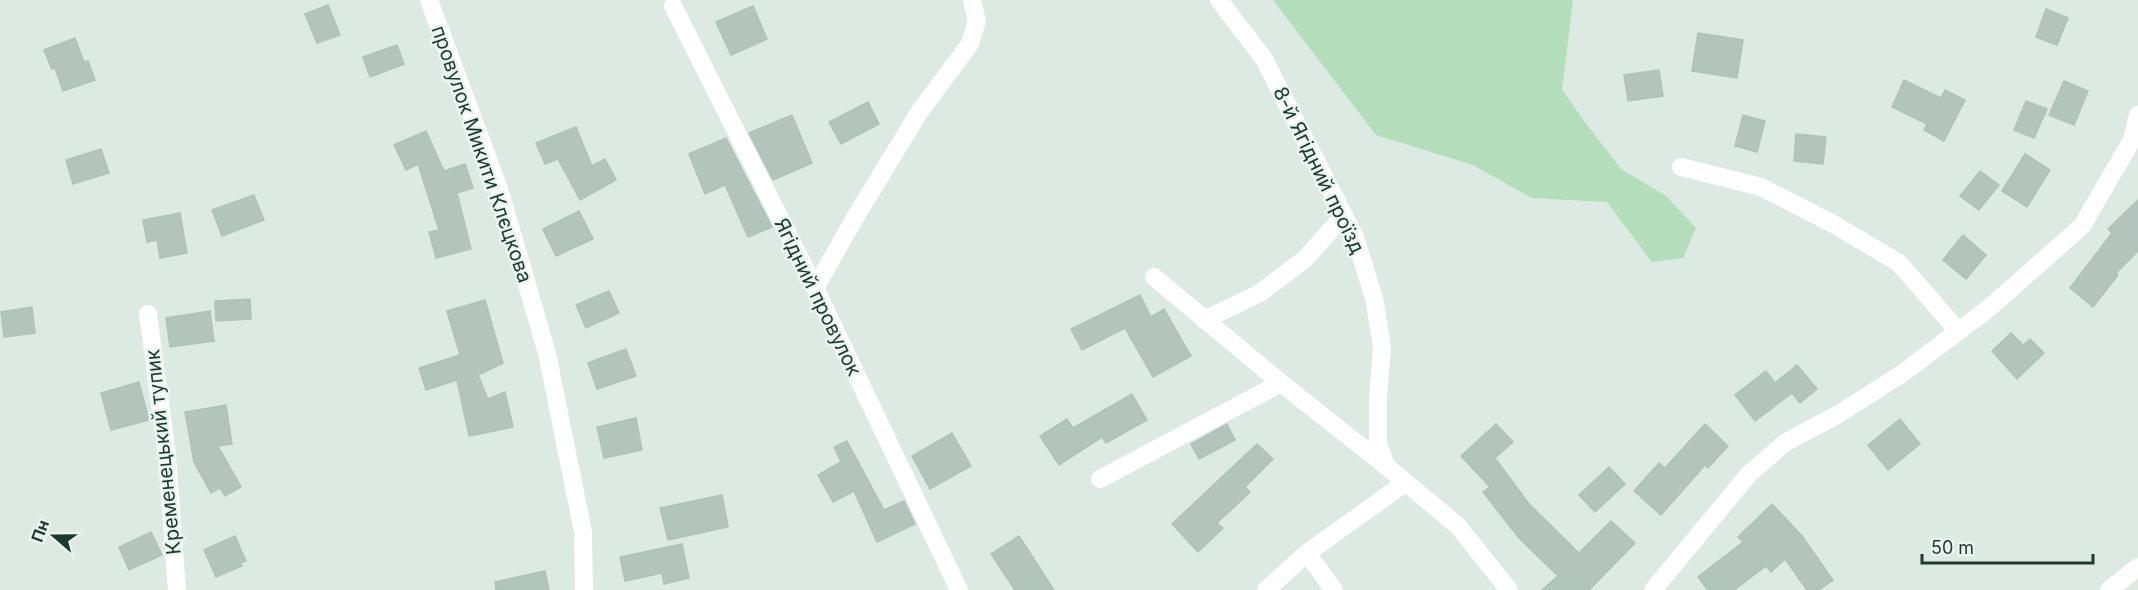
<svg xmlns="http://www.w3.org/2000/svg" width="2138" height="590" font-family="Inter,sans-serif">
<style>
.green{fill:#b3ddbb}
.building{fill:#b2c4bb;stroke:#afc3b9;stroke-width:1.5}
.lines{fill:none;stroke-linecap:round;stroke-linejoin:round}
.minor{stroke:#fff;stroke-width:18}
.labels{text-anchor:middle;stroke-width:5;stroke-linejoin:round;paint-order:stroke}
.street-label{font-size:20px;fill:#1e3930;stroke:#ecf6f1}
</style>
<rect width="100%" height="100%" fill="#dceae3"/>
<path class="green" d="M 1273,0 L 1573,0 L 1562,89 L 1584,121 L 1621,169 L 1666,196 L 1696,228 L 1683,258 L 1652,262 L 1607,202 L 1532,198 L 1473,165 L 1376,135 Z"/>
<g class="building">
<path d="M 328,5 L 340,35 L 317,43 L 305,14 Z"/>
<path d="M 753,6 L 767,39 L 731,55 L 716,22 Z"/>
<path d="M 2046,9 L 2068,18 L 2057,45 L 2036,37 Z"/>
<path d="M 1698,33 L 1743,40 L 1737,78 L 1692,71 Z"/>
<path d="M 75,38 L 84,62 L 88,61 L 95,80 L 63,91 L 55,68 L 52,69 L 44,50 Z"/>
<path d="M 397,45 L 404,64 L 370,77 L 363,57 Z"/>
<path d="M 1659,70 L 1663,96 L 1628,101 L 1624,75 Z"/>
<path d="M 1904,80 L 1941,98 L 1945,90 L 1965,100 L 1944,141 L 1924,130 L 1927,124 L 1892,107 Z"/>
<path d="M 2064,81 L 2088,91 L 2074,125 L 2049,115 Z"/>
<path d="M 2026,101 L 2047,109 L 2034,138 L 2014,130 Z"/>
<path d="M 868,102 L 879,124 L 841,144 L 829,122 Z"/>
<path d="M 792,115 L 812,163 L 773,180 L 749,133 Z"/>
<path d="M 1743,115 L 1765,121 L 1757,152 L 1735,146 Z"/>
<path d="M 576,127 L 592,166 L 605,159 L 616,180 L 580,200 L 558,159 L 545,164 L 536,143 Z"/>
<path d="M 426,131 L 444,171 L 465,164 L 473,188 L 457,193 L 471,249 L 436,258 L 429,232 L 439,230 L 418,164 L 406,170 L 394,145 Z"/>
<path d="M 1796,134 L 1826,137 L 1823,164 L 1794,161 Z"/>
<path d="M 726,138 L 772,227 L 748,237 L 725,185 L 705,194 L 689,154 Z"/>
<path d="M 101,149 L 109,173 L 73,184 L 66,160 Z"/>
<path d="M 2025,154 L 2050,170 L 2027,207 L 2002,191 Z"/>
<path d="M 1980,171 L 1999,185 L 1979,210 L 1960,196 Z"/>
<path d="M 254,195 L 264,220 L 222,236 L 212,210 Z"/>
<path d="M 2138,200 L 2138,251 L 2116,273 L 2118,275 L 2093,307 L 2070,288 L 2112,233 L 2108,229 Z"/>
<path d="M 579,211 L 593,239 L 556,256 L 543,229 Z"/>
<path d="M 180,213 L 187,253 L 160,258 L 157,240 L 147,242 L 143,220 Z"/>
<path d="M 1963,235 L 1986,255 L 1966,279 L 1943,260 Z"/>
<path d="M 609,291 L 619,313 L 586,328 L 576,305 Z"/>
<path d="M 1140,295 L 1151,317 L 1164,309 L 1191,356 L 1153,377 L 1125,328 L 1082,350 L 1071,329 Z"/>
<path d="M 250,299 L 251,319 L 216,321 L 215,301 Z"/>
<path d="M 485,300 L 503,363 L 478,375 L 488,399 L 505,392 L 513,427 L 469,436 L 457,380 L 426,390 L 419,368 L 460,355 L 447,311 Z"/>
<path d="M 32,307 L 35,333 L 4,337 L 1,312 Z"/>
<path d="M 210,311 L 214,341 L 170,347 L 166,318 Z"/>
<path d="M 2011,333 L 2023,345 L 2030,339 L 2044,353 L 2017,379 L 1992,351 Z"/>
<path d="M 626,349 L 636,376 L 597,389 L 588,363 Z"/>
<path d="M 1797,365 L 1817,389 L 1800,403 L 1792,393 L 1755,421 L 1735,395 L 1766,371 L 1775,383 Z"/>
<path d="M 139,382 L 149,420 L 111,430 L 101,393 Z"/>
<path d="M 1132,394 L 1147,420 L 1106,443 L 1102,437 L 1059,465 L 1040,436 L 1067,419 L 1073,428 Z"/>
<path d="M 226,405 L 232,444 L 218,446 L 241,487 L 225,496 L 220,488 L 211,493 L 194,462 L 185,412 Z"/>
<path d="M 636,418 L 642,450 L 604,458 L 597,427 Z"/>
<path d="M 1900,419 L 1920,444 L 1888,470 L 1868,445 Z"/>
<path d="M 1227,424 L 1235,440 L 1199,459 L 1191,444 Z"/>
<path d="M 1496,424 L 1513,442 L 1495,458 L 1529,504 L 1579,553 L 1611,521 L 1635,543 L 1589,590 L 1542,590 L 1558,576 L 1519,538 L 1483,492 L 1490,487 L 1461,456 Z"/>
<path d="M 1705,424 L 1728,446 L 1708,468 L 1705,465 L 1661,515 L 1634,491 L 1659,463 L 1665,468 Z"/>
<path d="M 952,433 L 971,466 L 930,489 L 912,456 Z"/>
<path d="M 847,441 L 884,510 L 904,501 L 915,524 L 877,542 L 854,491 L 833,502 L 818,475 L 841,462 L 834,447 Z"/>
<path d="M 1257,444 L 1273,459 L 1245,487 L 1250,492 L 1217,523 L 1223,528 L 1198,552 L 1172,524 Z"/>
<path d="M 1609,467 L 1625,484 L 1595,512 L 1579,495 Z"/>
<path d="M 722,495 L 728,527 L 668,540 L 660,508 Z"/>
<path d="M 1772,504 L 1802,536 L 1833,580 L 1819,590 L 1807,590 L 1785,559 L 1771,572 L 1766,566 L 1734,590 L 1708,590 L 1698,577 L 1743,542 L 1738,537 Z"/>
<path d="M 151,532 L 162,555 L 129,570 L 119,547 Z"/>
<path d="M 235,536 L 246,561 L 240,563 L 242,566 L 216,577 L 204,550 Z"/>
<path d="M 1019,536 L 1054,590 L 1015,590 L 991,554 Z"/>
<path d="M 682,544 L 689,578 L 664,584 L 662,573 L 625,581 L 620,557 Z"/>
<path d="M 545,571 L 549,590 L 496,590 L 495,582 Z"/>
</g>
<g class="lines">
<g class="minor">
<path d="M 429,0 L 499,189 L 547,353 L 583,532 L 584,590"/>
<path d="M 1219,0 L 1264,59 L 1355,237 L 1374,298 L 1382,347 L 1378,398 L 1378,442 L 1386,466 L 1458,526 L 1509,590"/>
<path d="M 673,6 L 815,288 L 959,590"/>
<path d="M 1681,167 L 1761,187 L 1835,225 L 1899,263 L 1958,331"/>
<path d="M 1154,277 L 1281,383"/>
<path d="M 815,288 L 856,216 L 920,111 L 970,44 L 977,21 L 972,0"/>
<path d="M 148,314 L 167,455 L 177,590"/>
<path d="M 1204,320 L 1260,293 L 1306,258 L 1344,215"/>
<path d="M 1100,479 L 1281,383 L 1386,466"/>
<path d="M 1307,553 L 1334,590"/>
<path d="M 1266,590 L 1307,553 L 1405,483"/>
<path d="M 1653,590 L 1749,474 L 1786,442 L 1837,415 L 1903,373 L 1989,308 L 2082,226 L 2132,140 L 2138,115"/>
<path d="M 2109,590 L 2138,567"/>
</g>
</g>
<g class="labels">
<g class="street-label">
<text transform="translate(482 154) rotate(71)" y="7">провулок Микити Клєцкова</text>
<text transform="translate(1319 170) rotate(64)" y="7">8-й Ягідний проїзд</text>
<text transform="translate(818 297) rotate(64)" y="7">Ягідний провулок</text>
<text transform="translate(163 452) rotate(-96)" y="7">Кременецький тупик</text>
</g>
</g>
<g transform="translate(54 536) rotate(290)" stroke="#ecf6f1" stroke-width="4.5" paint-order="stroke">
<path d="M0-4.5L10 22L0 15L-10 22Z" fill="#1e3930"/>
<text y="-9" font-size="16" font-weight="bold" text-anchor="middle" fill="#1e3930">Пн</text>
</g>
<path d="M1922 554v9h171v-9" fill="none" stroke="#1e3930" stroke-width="3"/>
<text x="1931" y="554" font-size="18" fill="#1e3930" stroke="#ecf6f1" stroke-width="4.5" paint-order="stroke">50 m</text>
</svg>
